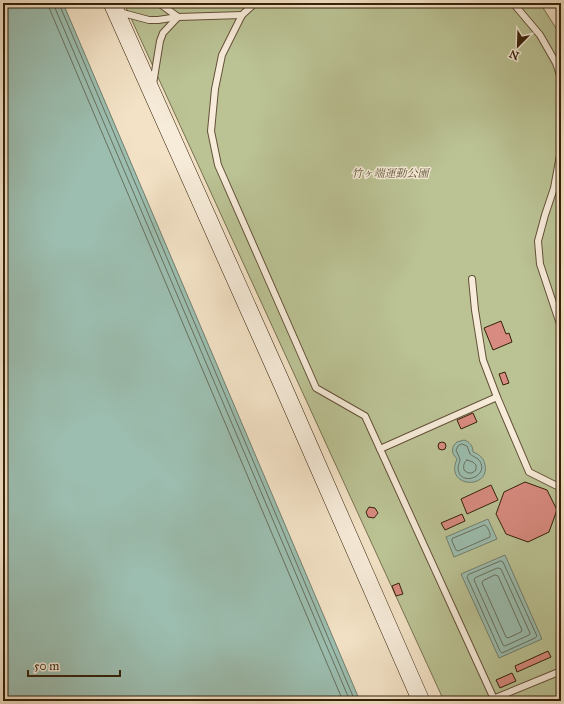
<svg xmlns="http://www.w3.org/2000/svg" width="564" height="704" font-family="'IM FELL Great Primer','Noto Serif JP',serif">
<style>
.green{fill:#bbc395;stroke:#787250}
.water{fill:#9cbeb0;stroke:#737f6e}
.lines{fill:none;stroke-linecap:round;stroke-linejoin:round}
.shore{stroke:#68705d;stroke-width:1}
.building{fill:#d88b80;stroke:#35210a}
.lane-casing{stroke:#645139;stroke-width:8}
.secondary-casing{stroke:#35210a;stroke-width:18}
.lane{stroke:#f7ecda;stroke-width:6}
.secondary{stroke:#f7ecda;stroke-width:17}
.labels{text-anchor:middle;stroke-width:3;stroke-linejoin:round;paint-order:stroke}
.park-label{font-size:11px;font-style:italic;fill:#5d5234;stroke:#f7ecda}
</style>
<rect width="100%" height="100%" fill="#f3e2c6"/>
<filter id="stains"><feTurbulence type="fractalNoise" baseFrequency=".005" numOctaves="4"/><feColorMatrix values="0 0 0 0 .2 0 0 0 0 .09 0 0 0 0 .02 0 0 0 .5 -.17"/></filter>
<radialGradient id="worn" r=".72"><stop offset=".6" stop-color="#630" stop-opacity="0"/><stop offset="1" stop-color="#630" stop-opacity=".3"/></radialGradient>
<path class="green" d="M 124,3 L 540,3 L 561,36 L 561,701 L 444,701 Z"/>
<g class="water">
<path d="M 3,3 L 63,3 L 360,701 L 3,701 Z"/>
<path d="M 464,440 C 470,442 473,446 473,452 C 479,454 484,458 485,465 C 490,490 444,488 457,459 C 451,453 451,447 457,442 Z"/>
<path d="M 488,519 L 497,539 L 454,557 L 446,537 Z"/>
<path d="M 505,555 L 542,639 L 499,658 L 461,574 Z"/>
</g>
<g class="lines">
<g class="shore">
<path d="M 48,3 L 50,10 L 343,701"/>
<path d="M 54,3 L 55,8 L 350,701"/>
<path d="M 59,3 L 60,6 L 355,701"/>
<path d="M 462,444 L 467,446 L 470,454 C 472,456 475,457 478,459 C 493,475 459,489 458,468 C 458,465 460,462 460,459 L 456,450 L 458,446 Z"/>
<path d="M 467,460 L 473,462 L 476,465 L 476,470 L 472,473 L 468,473 L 464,470 C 463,467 464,461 467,460 Z"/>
<path d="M 485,525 C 488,527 491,534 490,537 L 458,551 L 456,550 L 452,541 L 452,539 Z"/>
<path d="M 501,561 L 503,562 L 537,636 L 535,638 L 502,653 L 500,651 L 467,577 L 468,575 Z"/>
<path d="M 498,568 L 501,569 L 530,633 L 529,635 L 505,646 L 503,645 L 474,580 L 475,578 Z"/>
<path d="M 495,575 L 498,576 L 522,630 L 521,632 L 508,638 L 506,637 L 482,583 L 483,581 Z"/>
</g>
</g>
<g class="building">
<path d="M 501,321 L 506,334 L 509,333 L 512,342 L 493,350 L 484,328 Z"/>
<path d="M 505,372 L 509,383 L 503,385 L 499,374 Z"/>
<path d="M 473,413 L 477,422 L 461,429 L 457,420 Z"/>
<circle cx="442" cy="446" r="4"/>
<path d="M 525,482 L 547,490 L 557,510 L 549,532 L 528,542 L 506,534 L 496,514 L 504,492 Z"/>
<path d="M 491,485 L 498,500 L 467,514 L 461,499 Z"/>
<path d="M 369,507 L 375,508 L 378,513 L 374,518 L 368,517 L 366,512 Z"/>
<path d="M 462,514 L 465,521 L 445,530 L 441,523 Z"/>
<path d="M 399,583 L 403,594 L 396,596 L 392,586 Z"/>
<path d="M 548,651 L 551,657 L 517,672 L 515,666 Z"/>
<path d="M 512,673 L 516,681 L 500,688 L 496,680 Z"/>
</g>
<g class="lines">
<g class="lane-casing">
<g id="lane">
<path d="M 159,3 L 178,17 L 242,15"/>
<path d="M 255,3 L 242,15 L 222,55 L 215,89 L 211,131 L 218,165 L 316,388 L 365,416 L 494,699"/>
<path d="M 513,3 L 540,35 L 556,63 L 561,78"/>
<path d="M 119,12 L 149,20 L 158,20 L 178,17"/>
<path d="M 153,84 L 160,41 L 163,33 L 178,17"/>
<path d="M 561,150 L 554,188 L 545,215 L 538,241 L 540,264 L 561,327"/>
<path d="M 472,279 L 475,310 L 483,360 L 497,397"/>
<path d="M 380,449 L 497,397 L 529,472 L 561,488"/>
<path d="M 488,701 L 561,671"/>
</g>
</g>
<g class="secondary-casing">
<path id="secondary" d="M 112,3 L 282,384 L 421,701"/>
</g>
<use href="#lane" class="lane"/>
<use href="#secondary" class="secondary"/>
</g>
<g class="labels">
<g class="park-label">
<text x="390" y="177">竹ヶ端運動公園</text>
</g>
</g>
<rect width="564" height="704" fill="none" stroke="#f3e2c6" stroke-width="16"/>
<rect x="4" y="4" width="556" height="696" fill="none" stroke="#35210a" stroke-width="2"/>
<rect x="8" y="8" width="548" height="688" fill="none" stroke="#35210a"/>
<g transform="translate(518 46) rotate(203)" stroke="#f7ecda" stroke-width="3" paint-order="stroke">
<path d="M0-3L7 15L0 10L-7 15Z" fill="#35210a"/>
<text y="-6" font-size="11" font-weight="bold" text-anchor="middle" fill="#35210a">N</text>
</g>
<path d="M28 670v6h92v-6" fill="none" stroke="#35210a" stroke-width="2"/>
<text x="34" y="670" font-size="12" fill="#35210a" stroke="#f7ecda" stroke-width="3" paint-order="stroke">50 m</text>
<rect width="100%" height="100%" filter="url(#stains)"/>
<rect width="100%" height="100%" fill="url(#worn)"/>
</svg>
